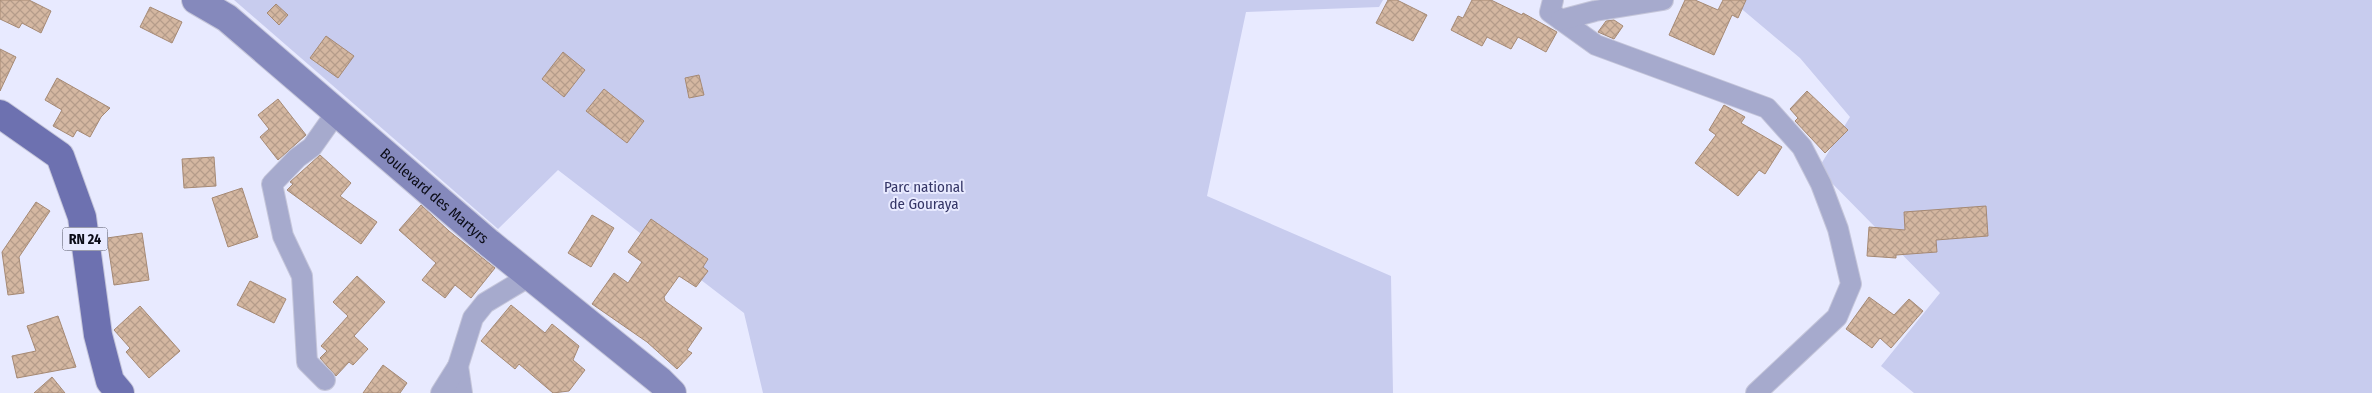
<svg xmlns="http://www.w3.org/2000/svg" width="2372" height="393" font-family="'Fira Sans Condensed',sans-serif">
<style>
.park{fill:#c8ccee}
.building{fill:url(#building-cross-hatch);stroke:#a58974}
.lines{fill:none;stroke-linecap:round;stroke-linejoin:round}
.minor-casing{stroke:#c5c6da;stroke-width:22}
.secondary-casing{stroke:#c5c6da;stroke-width:30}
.primary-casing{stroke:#c5c6da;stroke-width:30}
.minor{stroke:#a6aacd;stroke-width:20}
.secondary{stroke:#8589bc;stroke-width:28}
.primary{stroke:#6d71b0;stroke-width:28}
.labels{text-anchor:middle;stroke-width:4;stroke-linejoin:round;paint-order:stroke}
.shield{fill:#e8eaff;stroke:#4d4f5d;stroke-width:1}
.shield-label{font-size:14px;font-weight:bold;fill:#0b0c17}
.park-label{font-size:15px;fill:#343566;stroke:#e8eaff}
.street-label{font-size:15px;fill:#0b0c17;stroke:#e8eaff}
</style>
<defs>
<pattern id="building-cross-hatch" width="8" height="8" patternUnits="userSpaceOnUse" patternTransform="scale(1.25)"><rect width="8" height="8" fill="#d4b7a1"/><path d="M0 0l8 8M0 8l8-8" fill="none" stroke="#b59c8a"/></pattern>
</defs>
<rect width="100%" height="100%" fill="#e8eaff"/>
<g class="park">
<path d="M 234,0 L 1383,0 L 1379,7 L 1246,12 L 1207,196 L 1391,276 L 1393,393 L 763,393 L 744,313 L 558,170 L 498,229 Z"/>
<path d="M 1731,0 L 2372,0 L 2372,393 L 1914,393 L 1881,366 L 1940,293 L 1818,169 L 1850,117 L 1800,58 Z"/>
</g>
<g class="building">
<path d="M 0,0 L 29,0 L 51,11 L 41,33 L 22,23 L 19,28 L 0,19 Z"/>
<path d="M 1388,0 L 1397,0 L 1427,15 L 1413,41 L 1376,23 Z"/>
<path d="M 1472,0 L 1491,0 L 1522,15 L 1523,13 L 1557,32 L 1546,52 L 1518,37 L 1511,49 L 1487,37 L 1482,46 L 1451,30 L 1458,16 L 1463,18 Z"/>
<path d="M 1685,0 L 1695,0 L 1718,10 L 1723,0 L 1746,0 L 1738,18 L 1732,15 L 1714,55 L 1669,35 Z"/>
<path d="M 276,4 L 288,15 L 279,25 L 267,13 Z"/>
<path d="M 150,7 L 182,22 L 172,43 L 140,27 Z"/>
<path d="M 1614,20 L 1623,26 L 1614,39 L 1598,32 L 1606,21 Z"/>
<path d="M 326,36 L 354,56 L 338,78 L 310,58 Z"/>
<path d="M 0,49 L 16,57 L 0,91 Z"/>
<path d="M 563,52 L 585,70 L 564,97 L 542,79 Z"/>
<path d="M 699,75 L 704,95 L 689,98 L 685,78 Z"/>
<path d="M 57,78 L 110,108 L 101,117 L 90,137 L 77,130 L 73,137 L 53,126 L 62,110 L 45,100 Z"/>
<path d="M 604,89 L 644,121 L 627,143 L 586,111 Z"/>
<path d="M 1807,91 L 1848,130 L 1825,153 L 1795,121 L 1798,118 L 1790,109 Z"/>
<path d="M 278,99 L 306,135 L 278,160 L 260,137 L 269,129 L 258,115 Z"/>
<path d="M 1724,105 L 1745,117 L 1741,123 L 1782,147 L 1765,174 L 1759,170 L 1738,196 L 1695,163 L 1716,135 L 1709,130 Z"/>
<path d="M 320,155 L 351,183 L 340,196 L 377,222 L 361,244 L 287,190 L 293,184 L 290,182 Z"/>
<path d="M 214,157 L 216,186 L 184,188 L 182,159 Z"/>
<path d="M 242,188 L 258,237 L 228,247 L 212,198 Z"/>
<path d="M 36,202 L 50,211 L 19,257 L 24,293 L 8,295 L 2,252 Z"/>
<path d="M 421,205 L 449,231 L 495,268 L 471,298 L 455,285 L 445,298 L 422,280 L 436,263 L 399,230 Z"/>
<path d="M 1986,206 L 1988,236 L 1936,240 L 1937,252 L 1896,255 L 1896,258 L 1867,256 L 1869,227 L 1905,230 L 1904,212 Z"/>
<path d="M 592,215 L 614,228 L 591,267 L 568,253 Z"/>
<path d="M 651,219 L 708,259 L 703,267 L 708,271 L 696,287 L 679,276 L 664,297 L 665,301 L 702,328 L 687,350 L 692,353 L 677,369 L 647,342 L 592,304 L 614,273 L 628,283 L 642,262 L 628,252 Z"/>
<path d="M 142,233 L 149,280 L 114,285 L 107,238 Z"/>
<path d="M 357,276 L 385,302 L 354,336 L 368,349 L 353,365 L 349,362 L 336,376 L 320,358 L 327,351 L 321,346 L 348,316 L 333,302 Z"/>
<path d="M 250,281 L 286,299 L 274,323 L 237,305 Z"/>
<path d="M 1869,297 L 1894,315 L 1909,299 L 1923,311 L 1891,348 L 1880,338 L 1872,348 L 1846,329 Z"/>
<path d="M 511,305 L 545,333 L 552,324 L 579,346 L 573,360 L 585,370 L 569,391 L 553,393 L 519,364 L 515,369 L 481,341 Z"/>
<path d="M 140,306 L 180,351 L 149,378 L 126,352 L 130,348 L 114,330 Z"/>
<path d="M 58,316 L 76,367 L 17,378 L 12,356 L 36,351 L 27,326 Z"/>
<path d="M 383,365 L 407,383 L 400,393 L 363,393 Z"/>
<path d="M 52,377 L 65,393 L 34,393 Z"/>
</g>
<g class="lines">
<g class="minor-casing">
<g id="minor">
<path d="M 1553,0 L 1550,12 L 1596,45 L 1767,108 L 1802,147 L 1821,184 L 1838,229 L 1851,284 L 1837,317 L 1756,393"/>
<path d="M 1561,20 L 1595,11 L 1663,0"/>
<path d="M 458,366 L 462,393"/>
<path d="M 325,380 L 307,362 L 302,276 L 283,236 L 272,184 L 297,158 L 312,147 L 336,113"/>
<path d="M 441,393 L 458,366 L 473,318 L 485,303 L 530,276"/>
</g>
</g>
<g class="secondary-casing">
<g id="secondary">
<path id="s1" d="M 196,0 L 227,18 L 489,243 L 660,381 L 672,393"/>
</g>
</g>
<g class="primary-casing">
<path id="primary" d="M 0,114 L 60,156 L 82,217 L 98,335 L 110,381 L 120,393"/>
</g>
<use href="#minor" class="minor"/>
<use href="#secondary" class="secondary"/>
<use href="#primary" class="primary"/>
</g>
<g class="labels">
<rect class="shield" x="62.5" y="227.5" width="45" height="23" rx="4"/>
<g class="shield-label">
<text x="85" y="244">RN 24</text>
</g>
<g class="park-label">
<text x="924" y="192">Parc national<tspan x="924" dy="17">de Gouraya</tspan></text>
</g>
<g class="street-label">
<text dy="5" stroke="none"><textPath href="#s1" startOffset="309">Boulevard des Martyrs</textPath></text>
</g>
</g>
</svg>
